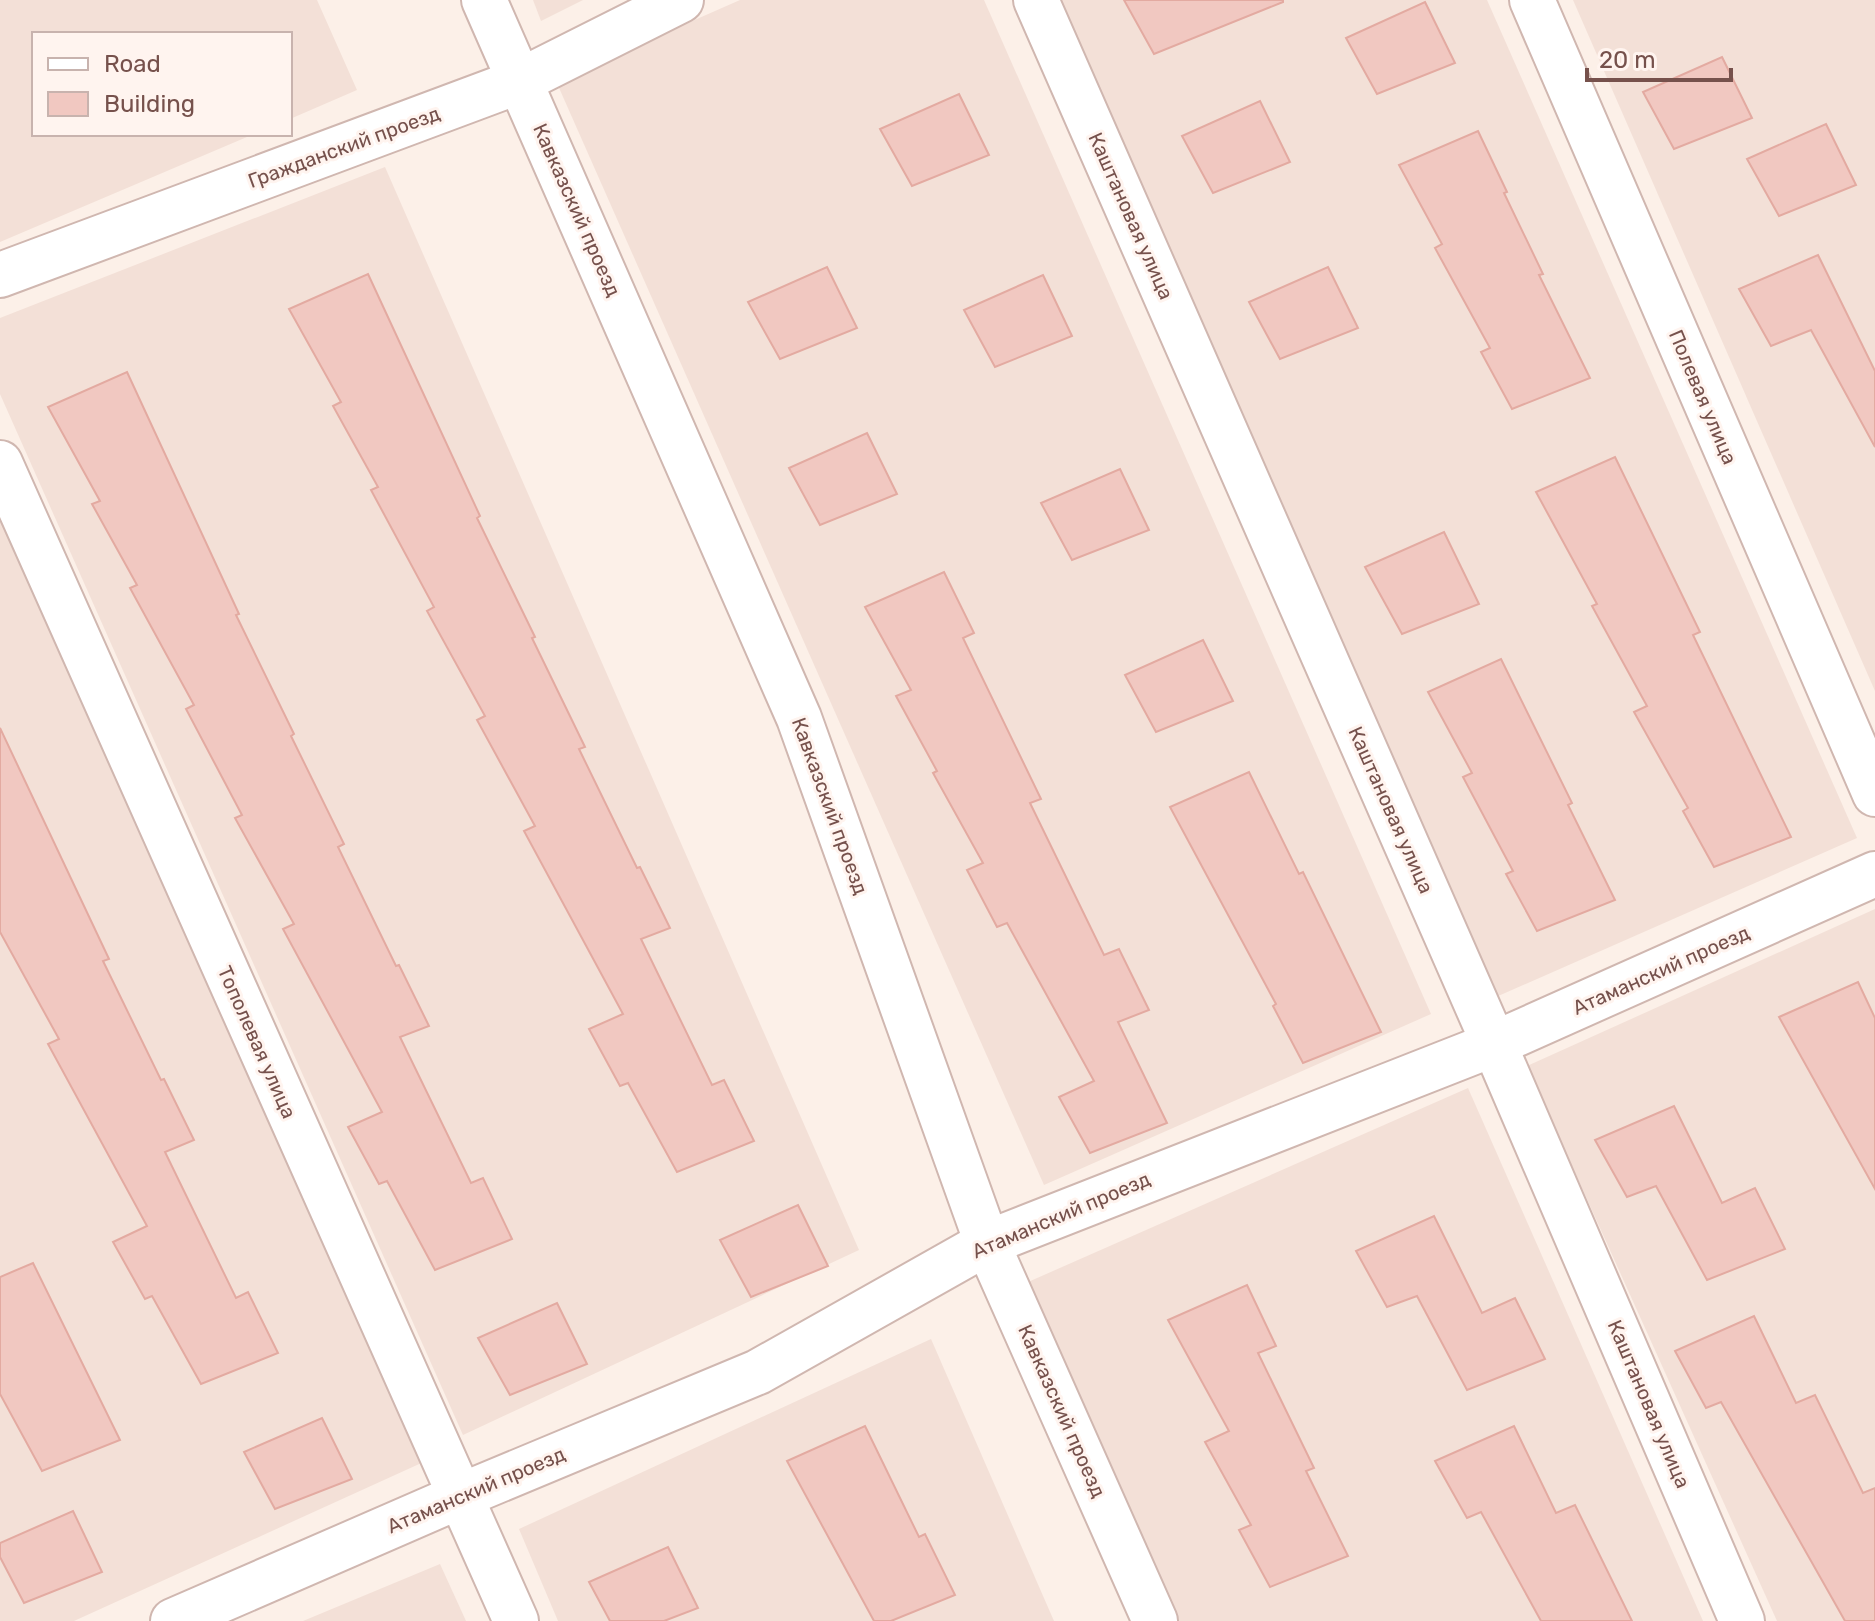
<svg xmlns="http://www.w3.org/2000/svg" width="1875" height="1621" font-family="Rubik,sans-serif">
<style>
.residential{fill:#f3e0d7}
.building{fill:#f1c8c1;stroke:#e3aaa1;stroke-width:2}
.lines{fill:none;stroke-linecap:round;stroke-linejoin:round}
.street-casing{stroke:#d0b7b0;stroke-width:48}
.street{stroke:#fff;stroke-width:44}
.labels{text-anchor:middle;stroke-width:6;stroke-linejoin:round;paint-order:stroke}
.street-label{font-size:20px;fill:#76514c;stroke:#fff4ef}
</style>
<rect width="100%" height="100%" fill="#fcf0e8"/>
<g class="residential">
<path d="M 0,0 L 317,0 L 357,90 L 290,119 L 290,34 L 34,34 L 34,134 L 254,134 L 0,242 Z"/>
<path d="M 533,0 L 583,0 L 541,21 Z"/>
<path d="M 740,0 L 984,0 L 1431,1014 L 1044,1185 L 556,81 Z"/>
<path d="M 1058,0 L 1487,0 L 1857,838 L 1496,997 Z"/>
<path d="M 1573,0 L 1875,0 L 1875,691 Z"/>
<path d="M 385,167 L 859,1250 L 463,1435 L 0,394 L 0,318 Z"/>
<path d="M 0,518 L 428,1460 L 74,1621 L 0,1621 Z"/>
<path d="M 1875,909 L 1875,1621 L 1777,1621 L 1527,1066 Z"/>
<path d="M 1468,1088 L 1703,1621 L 1167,1621 L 1019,1286 Z"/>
<path d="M 931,1339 L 1054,1621 L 558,1621 L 519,1529 Z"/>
<path d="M 440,1564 L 466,1621 L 303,1621 Z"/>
</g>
<g class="building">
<path d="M 1124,0 L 1283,0 L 1283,2 L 1154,54 Z"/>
<path d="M 1425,2 L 1455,63 L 1377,94 L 1346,38 Z"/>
<path d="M 1722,57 L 1752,118 L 1674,149 L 1643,92 Z"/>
<path d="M 959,94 L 989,155 L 912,186 L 880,129 Z"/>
<path d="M 1260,101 L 1290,162 L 1213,193 L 1182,136 Z"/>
<path d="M 1826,124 L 1856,185 L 1779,216 L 1747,159 Z"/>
<path d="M 1478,131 L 1507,192 L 1504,193 L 1543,274 L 1539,275 L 1590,378 L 1512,409 L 1481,352 L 1490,348 L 1435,248 L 1442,244 L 1399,165 Z"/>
<path d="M 1818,255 L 1875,371 L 1875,447 L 1811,330 L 1771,346 L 1739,289 Z"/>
<path d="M 827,267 L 857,328 L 780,359 L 748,302 Z"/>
<path d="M 1328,267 L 1358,328 L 1280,359 L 1249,302 Z"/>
<path d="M 368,274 L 480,516 L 477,518 L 535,637 L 532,638 L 585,747 L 579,749 L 637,868 L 640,867 L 670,928 L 641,939 L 712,1085 L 724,1080 L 754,1141 L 677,1172 L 628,1083 L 620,1086 L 589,1029 L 623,1014 L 524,831 L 535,826 L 477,720 L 485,716 L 427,611 L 434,607 L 371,490 L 378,487 L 333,406 L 341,402 L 289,309 Z"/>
<path d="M 1043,275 L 1072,336 L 995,367 L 964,310 Z"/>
<path d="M 127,372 L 239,614 L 236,615 L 294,734 L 291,736 L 344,844 L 338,847 L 396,966 L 399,965 L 429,1026 L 400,1037 L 471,1183 L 483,1178 L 512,1239 L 435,1270 L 387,1181 L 379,1184 L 348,1127 L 382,1112 L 283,929 L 294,924 L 235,818 L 242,815 L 186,709 L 194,705 L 130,588 L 137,585 L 92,504 L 100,501 L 48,407 Z"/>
<path d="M 867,433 L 897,494 L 820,525 L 789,468 Z"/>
<path d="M 1615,457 L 1700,632 L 1693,635 L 1791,837 L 1714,867 L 1683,811 L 1688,808 L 1634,712 L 1647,706 L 1592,606 L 1597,604 L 1536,492 Z"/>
<path d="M 1120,469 L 1149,530 L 1072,560 L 1041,503 Z"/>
<path d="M 1444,532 L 1479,604 L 1402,634 L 1365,567 Z"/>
<path d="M 944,572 L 974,633 L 963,638 L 1041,799 L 1030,803 L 1104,955 L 1119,949 L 1149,1010 L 1118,1022 L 1167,1123 L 1090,1153 L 1059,1097 L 1094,1081 L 1007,923 L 997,927 L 967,870 L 983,863 L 933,773 L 937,771 L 896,696 L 911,690 L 865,607 Z"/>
<path d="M 1203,640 L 1233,701 L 1156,732 L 1125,675 Z"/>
<path d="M 1501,659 L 1572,803 L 1568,805 L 1615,900 L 1537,931 L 1506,874 L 1513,871 L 1463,777 L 1472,773 L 1428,692 Z"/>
<path d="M 0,728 L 109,959 L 103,961 L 161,1080 L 164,1079 L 194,1140 L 165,1152 L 236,1298 L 248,1292 L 278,1353 L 201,1384 L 152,1296 L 145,1299 L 113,1242 L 147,1226 L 48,1044 L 59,1039 L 0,932 Z"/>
<path d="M 1249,772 L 1299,874 L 1303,872 L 1381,1032 L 1303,1063 L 1273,1006 L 1276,1004 L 1170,807 Z"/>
<path d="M 1858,982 L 1875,1018 L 1875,1189 L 1779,1017 Z"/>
<path d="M 1674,1106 L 1722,1203 L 1755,1188 L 1785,1249 L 1707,1280 L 1656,1186 L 1627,1197 L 1595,1140 Z"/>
<path d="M 798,1205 L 828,1266 L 751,1297 L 720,1240 Z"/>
<path d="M 1434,1216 L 1482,1313 L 1515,1298 L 1545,1359 L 1467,1390 L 1417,1296 L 1387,1307 L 1356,1251 Z"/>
<path d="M 33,1263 L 120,1440 L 42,1471 L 0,1394 L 0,1277 Z"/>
<path d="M 1247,1285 L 1276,1346 L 1258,1353 L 1314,1468 L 1306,1471 L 1348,1556 L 1270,1587 L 1239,1530 L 1251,1525 L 1205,1442 L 1229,1431 L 1168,1320 Z"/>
<path d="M 557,1303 L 587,1364 L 510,1395 L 478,1338 Z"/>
<path d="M 1754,1316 L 1796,1403 L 1815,1395 L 1863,1493 L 1875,1488 L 1875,1621 L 1845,1621 L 1721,1402 L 1706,1408 L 1675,1351 Z"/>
<path d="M 322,1418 L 352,1479 L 275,1509 L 244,1452 Z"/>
<path d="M 865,1426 L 919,1537 L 925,1534 L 955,1595 L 891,1621 L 874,1621 L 787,1461 Z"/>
<path d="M 1514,1426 L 1556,1513 L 1575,1505 L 1632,1621 L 1541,1621 L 1481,1512 L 1467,1518 L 1435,1461 Z"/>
<path d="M 73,1511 L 102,1572 L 24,1603 L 0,1557 L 0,1543 Z"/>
<path d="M 668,1547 L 698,1608 L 664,1621 L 610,1621 L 589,1582 Z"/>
</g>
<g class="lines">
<g class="street-casing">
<g id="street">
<path d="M 484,0 L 799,718 L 987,1243 L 1155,1621"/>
<path d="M 1036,0 L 1494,1044 L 1742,1621"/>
<path d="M 1532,0 L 1875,794"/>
<path d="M 0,275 L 520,81 L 681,0"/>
<path d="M 0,463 L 516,1621"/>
<path d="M 173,1621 L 458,1497 L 758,1372 L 987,1243 L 1494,1044 L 1875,874"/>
</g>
</g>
<use href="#street" class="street"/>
</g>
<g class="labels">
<g class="street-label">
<text transform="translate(344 147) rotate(-20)" y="7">Гражданский проезд</text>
<text transform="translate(577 210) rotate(66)" y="7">Кавказский проезд</text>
<text transform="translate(1131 216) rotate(66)" y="7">Каштановая улица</text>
<text transform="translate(1703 397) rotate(67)" y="7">Полевая улица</text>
<text transform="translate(830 806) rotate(70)" y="7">Кавказский проезд</text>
<text transform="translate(1391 810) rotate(66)" y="7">Каштановая улица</text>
<text transform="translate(1661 970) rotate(-24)" y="7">Атаманский проезд</text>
<text transform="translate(257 1042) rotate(66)" y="7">Тополевая улица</text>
<text transform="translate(1061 1215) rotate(-23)" y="7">Атаманский проезд</text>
<text transform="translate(1649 1404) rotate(67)" y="7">Каштановая улица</text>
<text transform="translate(1062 1411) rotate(66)" y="7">Кавказский проезд</text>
<text transform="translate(476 1490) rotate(-23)" y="7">Атаманский проезд</text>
</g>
</g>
<rect x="32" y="32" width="260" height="104" fill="#fff4ef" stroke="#c8b3ae" stroke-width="2"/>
<rect x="48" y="58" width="40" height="12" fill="#ffffff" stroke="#c8b3ae" stroke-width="2"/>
<text x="104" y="72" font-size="24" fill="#76514c">Road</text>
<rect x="48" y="92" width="40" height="24" fill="#f1c8c1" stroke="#c8b3ae" stroke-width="2"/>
<text x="104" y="112" font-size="24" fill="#76514c">Building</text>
<path d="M1587 68v12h144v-12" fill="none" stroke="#76514c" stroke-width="4"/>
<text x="1599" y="68" font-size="24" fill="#76514c" stroke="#fff4ef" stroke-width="6" paint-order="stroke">20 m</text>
</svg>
